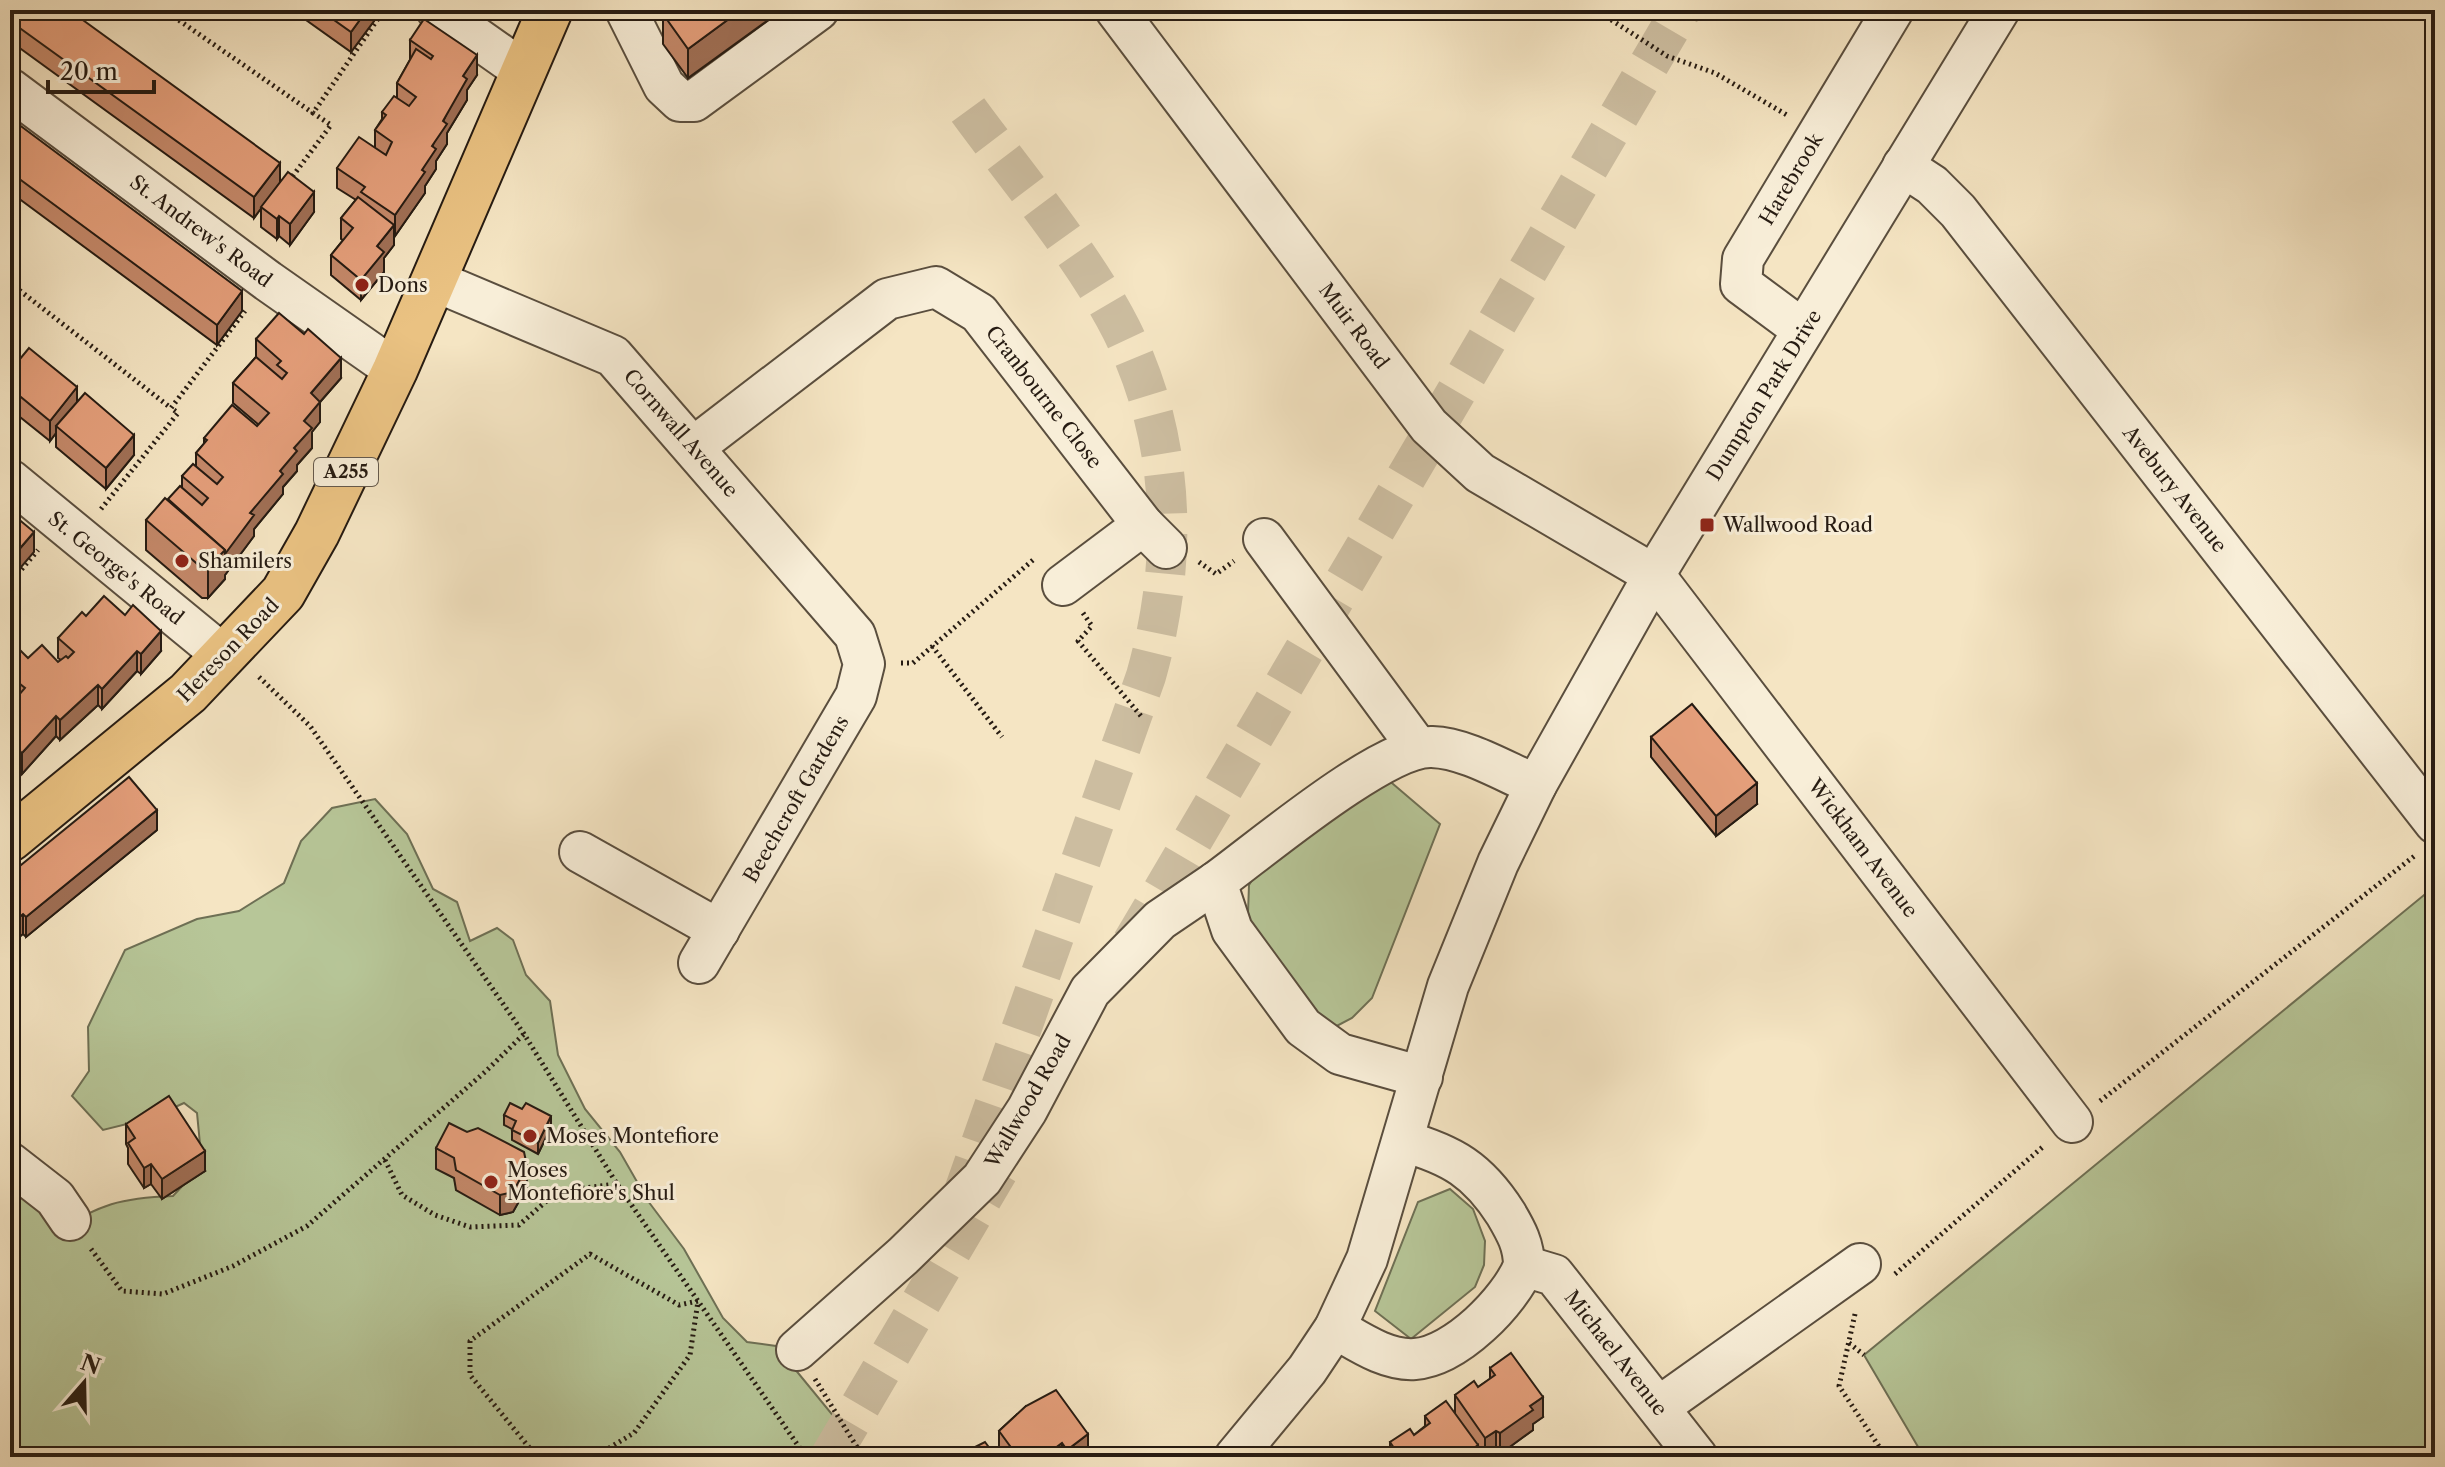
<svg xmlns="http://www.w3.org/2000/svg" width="2445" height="1467" font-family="'Libre Caslon Text',serif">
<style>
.green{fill:#b7c698;stroke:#6e7055;stroke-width:2;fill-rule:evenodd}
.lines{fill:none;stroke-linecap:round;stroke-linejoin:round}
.minor-tunnel{stroke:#ccbda0;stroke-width:40;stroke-dasharray:40 20;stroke-linecap:butt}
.minor-casing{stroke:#5a4e3e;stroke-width:44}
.major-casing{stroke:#261b12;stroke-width:48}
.path{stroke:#261b12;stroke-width:5;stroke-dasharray:2 4;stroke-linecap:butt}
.minor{stroke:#f8eed8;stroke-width:40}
.major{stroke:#eac282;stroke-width:44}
.wall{fill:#c48869;stroke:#261b12;stroke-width:2}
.shaded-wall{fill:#a06f55;stroke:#261b12;stroke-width:2}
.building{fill:#e49e7a;stroke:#261b12;stroke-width:2}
.poi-dot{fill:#8f2418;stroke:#f8eed8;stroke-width:3}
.labels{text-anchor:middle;stroke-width:6;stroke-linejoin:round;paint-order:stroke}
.shield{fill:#f8eed8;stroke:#655a4d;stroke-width:2}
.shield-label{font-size:18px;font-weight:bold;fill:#261b12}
.street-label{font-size:20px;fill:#261b12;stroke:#f8eed8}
.poi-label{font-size:20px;fill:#261b12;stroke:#f8eed8;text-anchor:start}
</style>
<rect width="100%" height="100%" fill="#f5e5c3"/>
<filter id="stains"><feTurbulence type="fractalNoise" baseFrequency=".0025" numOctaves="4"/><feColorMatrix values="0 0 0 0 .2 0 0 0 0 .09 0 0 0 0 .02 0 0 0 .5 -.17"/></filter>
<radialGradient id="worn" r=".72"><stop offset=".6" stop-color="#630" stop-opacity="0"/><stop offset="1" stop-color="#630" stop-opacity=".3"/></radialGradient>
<g class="green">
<path d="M 1386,778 L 1440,824 L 1372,998 L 1352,1018 L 1331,1029 L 1323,1024 L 1253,930 L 1248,913 L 1249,885 L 1265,859 Z"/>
<path d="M 375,799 L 407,834 L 433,889 L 457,902 L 470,941 L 497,928 L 513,940 L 526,975 L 550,1001 L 558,1055 L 585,1109 L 620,1152 L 648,1201 L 684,1249 L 723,1318 L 747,1342 L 776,1346 L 867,1457 L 324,1457 L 279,1449 L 263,1457 L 10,1457 L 10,1186 L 37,1199 L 55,1232 C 101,1204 120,1198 173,1196 L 202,1165 L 197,1113 L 184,1103 L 151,1118 L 103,1130 L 72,1096 L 89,1071 L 88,1027 L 125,950 L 197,919 L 239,911 L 284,883 L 301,841 L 332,808 ZM 437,1168 L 527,1187 L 457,1190 L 454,1178 Z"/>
<path d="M 2435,886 L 2435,1457 L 1924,1457 L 1864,1355 Z"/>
<path d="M 1450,1189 L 1473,1209 L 1485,1241 L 1484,1265 L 1475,1287 L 1411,1339 L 1375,1311 L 1418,1202 Z"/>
</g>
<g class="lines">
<g class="minor-tunnel">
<path d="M 1132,943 L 1681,10"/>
<path d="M 961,1200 L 1146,676 C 1179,559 1176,439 1121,329 C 1084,256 1017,177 968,110"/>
<path d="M 830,1457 L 998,1171"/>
</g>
<g class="minor-casing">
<g id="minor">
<path d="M 437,10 L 525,72"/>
<path d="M 626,10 L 664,86 L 680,101 L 694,101 L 818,10"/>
<path d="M 1116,10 L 1429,426 L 1480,473 L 1654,575 L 2072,1122"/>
<path d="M 10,89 L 268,281 L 395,370"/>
<path d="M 1903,166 L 1932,185 L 1958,211 L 2435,823"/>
<path d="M 435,281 L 613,356 L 855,635 L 864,664 L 856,696 L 699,963"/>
<path d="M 1803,330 L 1741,284 L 1743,259 L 1893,10"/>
<path d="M 694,447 L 887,299 L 936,287 L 979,313 L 1143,525 L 1166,548"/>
<path d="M 10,480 L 223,655"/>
<path d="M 1264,539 L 1418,748"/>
<path d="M 1063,585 L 1143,525"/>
<path d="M 580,852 L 719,930"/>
<path d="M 1422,1077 L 1340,1054 L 1303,1027 L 1232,930 L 1216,882 C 1259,851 1384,745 1432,747 C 1466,748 1505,772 1536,785"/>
<path d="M 10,1163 L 55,1198 L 70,1220"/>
<path d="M 1524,1266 L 1554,1275 L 1697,1457"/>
<path d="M 1335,1328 C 1358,1341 1386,1361 1415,1359 C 1456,1356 1510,1301 1524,1266 C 1524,1245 1516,1231 1506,1214 C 1478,1170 1452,1155 1403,1141"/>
<path d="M 797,1350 L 903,1256 L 982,1179 L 1027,1110 L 1090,991 L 1160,920 L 1216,882"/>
<path d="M 1659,1407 L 1860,1264"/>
<path d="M 1235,1457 L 1307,1370 L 1335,1328 L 1367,1259 L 1448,986 L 1498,863 L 1536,785 L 1654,575 L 1999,10"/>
</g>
</g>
<g class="major-casing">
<path id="major" d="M 10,839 L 188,693 L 283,593 L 317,533 L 395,370 L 550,10"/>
</g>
<g class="path">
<path d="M 164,10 L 313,113"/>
<path d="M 1596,10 L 1667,56 L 1715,73 L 1787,115"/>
<path d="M 289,181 L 331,125 L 313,113 L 384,10"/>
<path d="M 10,283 L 171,408"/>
<path d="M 101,509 L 178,413 L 171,408 L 245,311"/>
<path d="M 1199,562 L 1216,574 L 1234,561"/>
<path d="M 10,583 L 38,550"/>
<path d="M 1083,613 L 1092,626 L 1078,641 L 1141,716"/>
<path d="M 932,646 L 1002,737"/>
<path d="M 901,663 L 913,663 L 1033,560"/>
<path d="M 259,677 L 310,726 L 524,1034 L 617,1184 L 806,1457"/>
<path d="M 2100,1101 L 2417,854"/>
<path d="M 385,1160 L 402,1195 L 435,1215 L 470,1227 L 519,1225 L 558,1191 L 617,1184"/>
<path d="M 91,1249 L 122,1291 L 163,1294 L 233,1266 L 307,1226 L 485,1072 L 524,1034"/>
<path d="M 1895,1274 L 2045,1145"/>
<path d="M 1855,1314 L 1839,1386 L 1886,1457"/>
<path d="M 1849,1343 L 1864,1355"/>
<path d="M 815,1379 L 863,1457"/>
<path d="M 537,1457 L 470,1375 L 470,1341 L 590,1254 L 679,1305 L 698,1301 L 690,1355 L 634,1433 L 594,1457"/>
<path d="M 1866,1457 L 1880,1447"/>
</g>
<use href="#minor" class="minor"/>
<use href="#major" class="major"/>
</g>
<g class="wall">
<path d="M 10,10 L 280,183 L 314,212 L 290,245 L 279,236 L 277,239 L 261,227 L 261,207 L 254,218 L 10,41 Z"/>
<path d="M 292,10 L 377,10 L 377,17 L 351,52 Z"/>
<path d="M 782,10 L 688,78 L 663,44 L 663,14 Z"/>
<path d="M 410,40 L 477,75 L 467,90 L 467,100 L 447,133 L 447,144 L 436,161 L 436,169 L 425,186 L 425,193 L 395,236 L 394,235 L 394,245 L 384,258 L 384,272 L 361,300 L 331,275 L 331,255 L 343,240 L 341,239 L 341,218 L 356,200 L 337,188 L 337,168 L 375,147 L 375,130 L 382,119 L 382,112 L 397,98 L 397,83 L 410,60 Z"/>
<path d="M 10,118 L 242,311 L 217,345 L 10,192 Z"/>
<path d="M 256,339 L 341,378 L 320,402 L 320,422 L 312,432 L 312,448 L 297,465 L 297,471 L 283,487 L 283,494 L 254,529 L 254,536 L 225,575 L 225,579 L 208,598 L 202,598 L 146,550 L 146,520 L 182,489 L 182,476 L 196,466 L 196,453 L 204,444 L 204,438 L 257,426 L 259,425 L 233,403 L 233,383 L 256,357 Z"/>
<path d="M 10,350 L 15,364 L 77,402 L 134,455 L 106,489 L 56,447 L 56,433 L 50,441 L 10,409 Z"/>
<path d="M 86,616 L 161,651 L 141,674 L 137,671 L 102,709 L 98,705 L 60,740 L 56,736 L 22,774 L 17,769 L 10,778 L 10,649 L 28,658 L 58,662 L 61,660 L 58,658 L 58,638 Z"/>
<path d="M 1651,737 L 1757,804 L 1716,836 L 1651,757 Z"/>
<path d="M 157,830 L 26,937 L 23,934 L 10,874 Z"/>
<path d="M 504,1115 L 551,1127 L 538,1154 L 512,1140 L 512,1129 L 504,1125 Z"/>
<path d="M 126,1124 L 205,1171 L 162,1199 L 151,1184 L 144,1188 L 128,1164 L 128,1148 L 126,1144 Z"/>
<path d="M 436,1148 L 527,1187 L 513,1212 L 500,1215 L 456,1190 L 454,1178 L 436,1169 Z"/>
<path d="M 1490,1368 L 1543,1417 L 1533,1424 L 1533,1430 L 1500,1454 L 1496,1451 L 1487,1457 L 1484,1457 L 1478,1448 L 1478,1457 L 1390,1457 L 1390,1442 L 1414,1435 L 1425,1426 L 1425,1416 L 1455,1413 L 1455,1395 L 1478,1387 L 1490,1379 Z"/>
<path d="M 1026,1406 L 1088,1454 L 1085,1457 L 1003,1457 L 999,1451 L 999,1431 Z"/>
</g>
<g class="shaded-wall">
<path d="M 367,10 L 377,10 L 377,17 L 351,52 L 351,32 Z"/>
<path d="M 741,10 L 782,10 L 688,78 L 688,49 Z"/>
<path d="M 477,55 L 477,75 L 467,90 L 467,100 L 447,133 L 447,144 L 436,161 L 436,169 L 425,186 L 425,193 L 395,236 L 395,215 L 422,170 L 463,76 Z"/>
<path d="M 280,163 L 280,183 L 254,218 L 254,197 Z"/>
<path d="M 314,192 L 314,212 L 290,245 L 290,224 Z"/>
<path d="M 279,216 L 279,236 L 277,239 L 277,219 Z"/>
<path d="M 394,225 L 394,245 L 384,258 L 384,272 L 361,300 L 361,280 L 377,246 Z"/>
<path d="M 242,291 L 242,311 L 217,345 L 217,325 Z"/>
<path d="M 15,355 L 15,375 L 10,381 L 10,361 Z"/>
<path d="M 341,358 L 341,378 L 320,402 L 320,422 L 312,432 L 312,448 L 297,465 L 297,471 L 283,487 L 283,494 L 254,529 L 254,536 L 225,575 L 225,579 L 208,598 L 208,568 L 250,513 L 280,471 L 294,448 L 304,421 L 311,393 Z"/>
<path d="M 77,387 L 77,408 L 56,426 L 56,433 L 50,441 L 50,421 Z"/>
<path d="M 134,435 L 134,455 L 106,489 L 106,468 Z"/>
<path d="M 34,532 L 34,552 L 10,580 L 10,560 Z"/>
<path d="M 161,631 L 161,651 L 141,674 L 141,654 Z"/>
<path d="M 137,651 L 137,671 L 102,709 L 102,689 Z"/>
<path d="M 98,685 L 98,705 L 60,740 L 60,720 Z"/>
<path d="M 56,716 L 56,736 L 22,774 L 22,753 Z"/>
<path d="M 17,749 L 17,769 L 10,778 L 10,757 Z"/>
<path d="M 1757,783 L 1757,804 L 1716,836 L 1716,816 Z"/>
<path d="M 157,810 L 157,830 L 26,937 L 26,917 Z"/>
<path d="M 23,914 L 23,934 L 10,945 L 10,925 Z"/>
<path d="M 551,1116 L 551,1127 L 538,1154 L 538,1143 Z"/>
<path d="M 205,1151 L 205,1171 L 162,1199 L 162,1179 Z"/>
<path d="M 151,1164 L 151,1184 L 144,1188 L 144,1168 Z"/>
<path d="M 527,1166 L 527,1187 L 513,1212 L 500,1215 L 500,1195 Z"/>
<path d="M 1543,1397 L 1543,1417 L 1533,1424 L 1533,1430 L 1500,1454 L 1500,1433 L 1530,1406 Z"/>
<path d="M 1496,1431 L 1496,1451 L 1485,1457 L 1485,1438 Z"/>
<path d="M 1088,1434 L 1088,1454 L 1085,1457 L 1067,1457 L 1067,1450 Z"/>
<path d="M 1062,1443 L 1062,1457 L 1046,1457 L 1046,1455 Z"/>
<path d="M 1478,1445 L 1478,1457 L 1466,1457 L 1466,1454 Z"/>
</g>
<g class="building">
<path d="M 10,10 L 69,10 L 280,163 L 254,197 L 10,21 Z"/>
<path d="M 320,10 L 367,10 L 351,32 Z"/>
<path d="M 669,10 L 741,10 L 688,49 L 663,14 Z"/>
<path d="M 424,19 L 477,55 L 463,76 L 467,79 L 443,121 L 447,124 L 432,146 L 436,149 L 422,170 L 425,172 L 395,215 L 361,192 L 365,187 L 337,168 L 359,137 L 386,155 L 392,142 L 375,130 L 386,115 L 382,112 L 394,96 L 409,106 L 416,97 L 397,83 L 416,49 L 431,59 L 433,56 L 410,40 Z"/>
<path d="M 10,118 L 242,291 L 217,325 L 10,172 Z"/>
<path d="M 288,172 L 314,192 L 290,224 L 279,216 L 277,219 L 261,207 Z"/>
<path d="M 358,197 L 394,225 L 377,246 L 384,252 L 361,280 L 331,255 L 353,228 L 341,218 Z"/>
<path d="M 279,313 L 304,334 L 308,329 L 341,358 L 311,393 L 320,402 L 304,421 L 312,428 L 294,448 L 297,451 L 280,471 L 283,474 L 250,513 L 254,515 L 225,554 L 225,550 L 168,499 L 180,486 L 202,505 L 208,498 L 182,476 L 193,464 L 217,484 L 223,477 L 196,453 L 207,440 L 204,438 L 232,405 L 257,426 L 269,413 L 233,383 L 256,357 L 282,379 L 287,373 L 277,365 L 281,361 L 256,339 Z"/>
<path d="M 29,348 L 77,387 L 50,421 L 10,388 L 10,371 Z"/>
<path d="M 10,350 L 15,355 L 10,361 Z"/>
<path d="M 85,393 L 134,435 L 106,468 L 56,426 Z"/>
<path d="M 165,498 L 225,550 L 208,568 L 202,568 L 146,520 Z"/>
<path d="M 10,512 L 34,532 L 10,560 Z"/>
<path d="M 104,596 L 125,615 L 133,605 L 161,631 L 141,654 L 137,651 L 102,689 L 98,685 L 60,720 L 56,716 L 22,753 L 17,749 L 10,757 L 10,688 L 18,696 L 25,688 L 10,676 L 10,649 L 15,645 L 28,658 L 42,645 L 58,662 L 66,656 L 68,658 L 74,652 L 58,638 L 82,612 L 86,616 Z"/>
<path d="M 1692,704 L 1757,783 L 1716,816 L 1651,737 Z"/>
<path d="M 129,777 L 157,810 L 26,917 L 23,914 L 10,925 L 10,874 Z"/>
<path d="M 169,1096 L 205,1151 L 162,1179 L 151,1164 L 144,1168 L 128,1143 L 135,1138 L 126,1124 Z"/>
<path d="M 510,1103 L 522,1109 L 526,1103 L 551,1116 L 538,1143 L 512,1130 L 516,1121 L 504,1115 Z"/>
<path d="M 449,1123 L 467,1132 L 478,1128 L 524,1152 L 527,1166 L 513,1192 L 500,1195 L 456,1170 L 454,1158 L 436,1148 Z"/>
<path d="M 1511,1353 L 1543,1397 L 1530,1406 L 1533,1410 L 1500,1433 L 1496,1431 L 1485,1438 L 1455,1395 L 1474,1381 L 1478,1387 L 1495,1375 L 1490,1368 Z"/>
<path d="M 1056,1390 L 1088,1434 L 1067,1450 L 1062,1443 L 1046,1455 L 1048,1457 L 1018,1457 L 999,1431 L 1026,1406 Z"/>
<path d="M 1446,1401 L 1478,1445 L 1466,1454 L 1468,1457 L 1400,1457 L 1390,1442 L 1410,1429 L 1414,1435 L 1430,1423 L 1425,1416 Z"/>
<path d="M 985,1442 L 996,1457 L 955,1457 Z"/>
</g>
<g class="poi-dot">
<circle cx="362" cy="285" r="8"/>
<rect x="1699" y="517" width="16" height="16" rx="4"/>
<circle cx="182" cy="561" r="8"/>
<circle cx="530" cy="1136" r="8"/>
<circle cx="491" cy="1182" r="8"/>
</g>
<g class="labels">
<rect class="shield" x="314" y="458" width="64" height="28" rx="6"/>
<g class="shield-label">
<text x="346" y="478">A255</text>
</g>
<g class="street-label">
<text transform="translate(1791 179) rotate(-59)" y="7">Harebrook</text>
<text transform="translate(201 231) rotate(37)" y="7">St. Andrew's Road</text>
<text transform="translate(1354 326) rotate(53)" y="7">Muir Road</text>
<text transform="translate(1764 395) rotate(-58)" y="7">Dumpton Park Drive</text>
<text transform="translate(1044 397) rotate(52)" y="7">Cranbourne Close</text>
<text transform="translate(681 433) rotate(49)" y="7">Cornwall Avenue</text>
<text transform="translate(2175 489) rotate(52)" y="7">Avebury Avenue</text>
<text transform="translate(116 568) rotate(39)" y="7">St. George's Road</text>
<text transform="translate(228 650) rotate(-46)" y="7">Hereson Road</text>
<text transform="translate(796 799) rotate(-60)" y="7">Beechcroft Gardens</text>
<text transform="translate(1863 848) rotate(53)" y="7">Wickham Avenue</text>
<text transform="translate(1028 1101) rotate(-60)" y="7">Wallwood Road</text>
<text transform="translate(1616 1353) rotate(52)" y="7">Michael Avenue</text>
</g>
<g class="poi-label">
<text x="378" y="292">Dons</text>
<text x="1723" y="532">Wallwood Road</text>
<text x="198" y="568">Shamilers</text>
<text x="546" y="1143">Moses Montefiore</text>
<text x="507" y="1177">Moses<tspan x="507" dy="23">Montefiore's Shul</tspan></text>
</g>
</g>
<rect width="2445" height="1467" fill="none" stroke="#f5e5c3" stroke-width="40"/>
<rect x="12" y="12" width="2421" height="1443" fill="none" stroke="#261b12" stroke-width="4"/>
<rect x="20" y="20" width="2405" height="1427" fill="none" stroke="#261b12" stroke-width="2"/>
<g transform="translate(84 1383) rotate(20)" stroke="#f8eed8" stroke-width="6" paint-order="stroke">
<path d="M0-6L14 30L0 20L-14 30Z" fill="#261b12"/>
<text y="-12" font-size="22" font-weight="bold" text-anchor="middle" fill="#261b12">N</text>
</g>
<path d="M48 80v12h106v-12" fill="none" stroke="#261b12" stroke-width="4"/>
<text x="60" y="80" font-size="24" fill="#261b12" stroke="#f8eed8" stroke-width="6" paint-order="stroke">20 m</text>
<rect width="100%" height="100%" filter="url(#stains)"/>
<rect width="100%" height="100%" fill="url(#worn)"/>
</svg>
